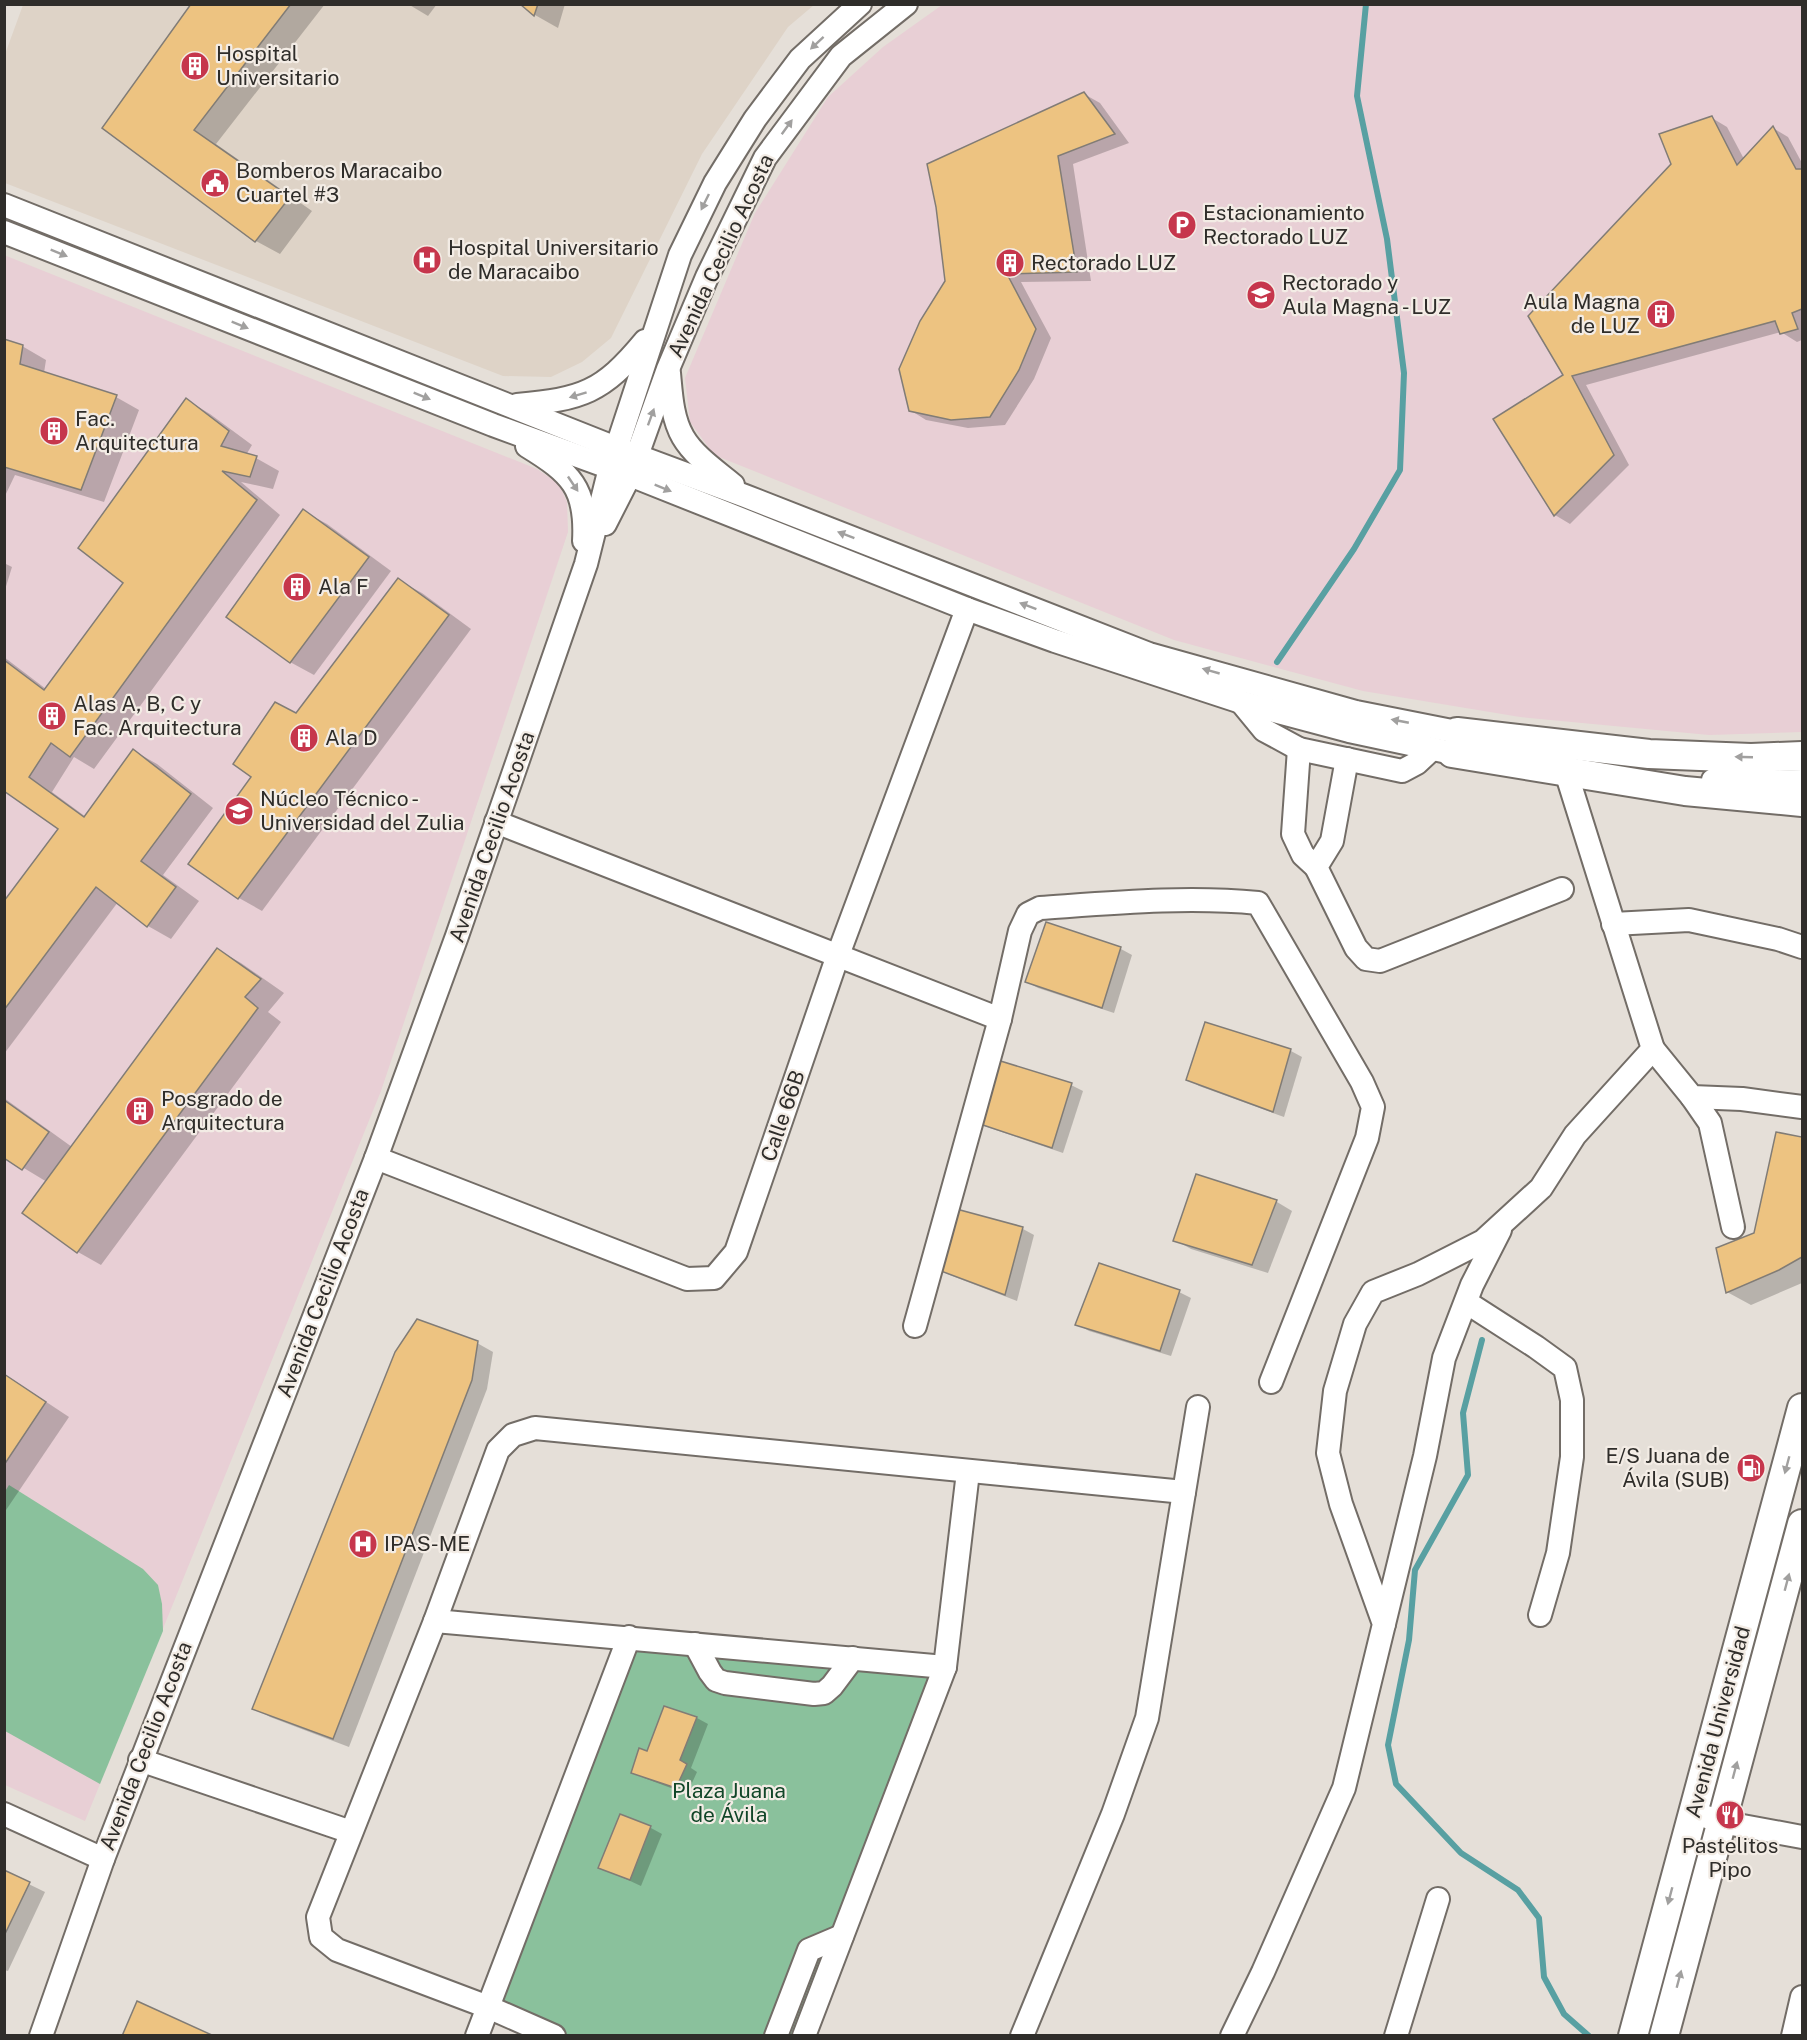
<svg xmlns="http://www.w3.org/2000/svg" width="1807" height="2040" font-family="'Public Sans',sans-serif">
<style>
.built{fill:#ded3c7}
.education{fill:#e8cfd5}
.green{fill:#8ac19c}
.shadow{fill:#0003}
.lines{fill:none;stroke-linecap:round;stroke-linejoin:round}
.stream{stroke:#58a0a2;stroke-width:6}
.building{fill:#edc381;stroke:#817c76;stroke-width:1.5}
.minor-casing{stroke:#736d67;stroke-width:26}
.tertiary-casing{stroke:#736d67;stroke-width:32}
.minor{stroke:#fff;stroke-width:22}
.tertiary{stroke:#fff;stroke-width:28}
.oneway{fill:#a1a09f}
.labels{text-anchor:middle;stroke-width:4.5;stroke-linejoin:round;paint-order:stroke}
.poi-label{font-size:21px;fill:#2f2d2a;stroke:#f3ece5;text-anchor:start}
.street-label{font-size:21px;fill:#2f2d2a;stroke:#f3ece5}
.park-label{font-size:21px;fill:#114628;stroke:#f3ece5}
</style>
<rect width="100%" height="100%" fill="#e5dfd8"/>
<path class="built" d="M 23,5 L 814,5 L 788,27 L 702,154 L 611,338 L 582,362 L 551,377 L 503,376 L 5,183 L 4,57 Z"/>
<g class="education">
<path d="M 942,5 L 1802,5 L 1802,732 L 1709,735 L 1520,717 L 1363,691 L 1174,640 L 714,455 L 690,422 L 685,378 L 755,213 L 828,97 L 883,47 Z"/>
<path d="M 4,255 L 537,469 L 559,484 L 567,502 L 568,532 L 381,1091 L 85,1821 L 5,1785 Z"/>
</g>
<g class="green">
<path d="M 9,1485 L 143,1569 L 158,1585 L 162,1604 L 163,1631 L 100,1784 L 5,1731 L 4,1493 Z"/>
<path d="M 632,1642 L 939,1671 L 798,2035 L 564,2035 L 493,2005 Z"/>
</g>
<g class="shadow">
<path d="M 193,4 L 325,4 L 216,144 L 312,211 L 280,254 L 256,241 L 104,128 Z"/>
<path d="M 408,4 L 437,4 L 428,16 Z"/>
<path d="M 523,4 L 565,4 L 558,28 L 535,15 Z"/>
<path d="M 1084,94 L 1100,103 L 1129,143 L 1073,164 L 1091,281 L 1021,282 L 1051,338 L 1034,379 L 1005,425 L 968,428 L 926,420 L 910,410 Z"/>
<path d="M 1712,118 L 1727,127 L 1744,159 L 1773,128 L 1788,137 L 1802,163 L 1802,340 L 1797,342 L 1781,332 L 1586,385 L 1629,465 L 1570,524 L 1555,515 L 1495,419 L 1565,376 L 1673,165 Z"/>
<path d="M 4,341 L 22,346 L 46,360 L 44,373 L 116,397 L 139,410 L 104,502 L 15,475 L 4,498 Z"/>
<path d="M 187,400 L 210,414 L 252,445 L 246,455 L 256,458 L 279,471 L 273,489 L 241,482 L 280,515 L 94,769 L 74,757 L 52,792 L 86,817 L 134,751 L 157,764 L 213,808 L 163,875 L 199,901 L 171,939 L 148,926 L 118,902 L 4,1054 L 4,904 L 60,829 L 4,790 L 4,657 L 46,689 L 125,583 Z"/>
<path d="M 303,511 L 327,524 L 391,571 L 314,675 L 290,662 Z"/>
<path d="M 4,563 L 12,567 L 4,593 Z"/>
<path d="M 398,580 L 422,593 L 471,629 L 262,911 L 239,898 L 253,777 L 296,715 Z"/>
<path d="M 1047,924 L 1121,949 L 1132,955 L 1114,1013 L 1038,988 L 1027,982 Z"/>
<path d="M 218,950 L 241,963 L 284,993 L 268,1012 L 281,1022 L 101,1265 L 78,1252 L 47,1182 L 4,1156 L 4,1098 L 72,1147 Z"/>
<path d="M 1206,1024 L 1291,1051 L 1302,1057 L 1284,1117 L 1199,1086 L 1188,1079 Z"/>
<path d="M 1071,1085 L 1083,1091 L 1063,1153 L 984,1126 L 973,1120 Z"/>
<path d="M 1777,1133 L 1802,1139 L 1802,1283 L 1751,1305 L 1727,1292 L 1755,1234 Z"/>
<path d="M 1197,1176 L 1277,1202 L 1292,1211 L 1268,1273 L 1191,1249 L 1175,1240 Z"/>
<path d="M 950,1209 L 1023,1229 L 1034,1235 L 1017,1301 L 947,1274 L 935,1267 Z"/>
<path d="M 1179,1292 L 1191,1298 L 1171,1356 L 1089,1331 L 1077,1324 Z"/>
<path d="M 477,1343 L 493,1352 L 487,1389 L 349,1747 L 270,1717 L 254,1708 Z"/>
<path d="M 4,1374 L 69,1417 L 4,1513 Z"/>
<path d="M 697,1718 L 708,1724 L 691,1768 L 697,1772 L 687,1794 L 644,1778 L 633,1772 L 648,1753 Z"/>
<path d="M 621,1816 L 651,1828 L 662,1834 L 641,1886 L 600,1867 Z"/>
<path d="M 4,1872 L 45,1892 L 8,1971 L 4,1970 Z"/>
</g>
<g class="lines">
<g class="stream">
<path d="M 1277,662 L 1354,549 L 1400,470 L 1404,373 L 1387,239 L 1357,96 L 1366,4"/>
<path d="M 1482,1340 L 1463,1413 L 1468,1475 L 1415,1570 L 1409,1640 L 1388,1745 L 1396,1784 L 1461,1853 L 1518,1890 L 1539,1918 L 1544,1977 L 1564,2014 L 1589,2036"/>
</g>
</g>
<g class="building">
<path d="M 191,4 L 291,4 L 194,130 L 290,197 L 255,242 L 102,128 Z"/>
<path d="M 520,4 L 538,4 L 534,16 Z"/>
<path d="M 1084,92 L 1115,134 L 1058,156 L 1077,272 L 1007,274 L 1036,329 L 1019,370 L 990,417 L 951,420 L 909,411 L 899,369 L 920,321 L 945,281 L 936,207 L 927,164 Z"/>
<path d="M 1712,116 L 1737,165 L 1773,126 L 1796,169 L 1802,169 L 1802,309 L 1792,313 L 1798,329 L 1780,334 L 1775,321 L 1572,376 L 1614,455 L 1554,516 L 1493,419 L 1563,375 L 1528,316 L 1671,164 L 1659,134 Z"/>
<path d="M 4,339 L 23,345 L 20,364 L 117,395 L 81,490 L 4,467 Z"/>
<path d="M 186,398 L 229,431 L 221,446 L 257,456 L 250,477 L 222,471 L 257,500 L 70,757 L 51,743 L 29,777 L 84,817 L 133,749 L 191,794 L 141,861 L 176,887 L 147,927 L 96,887 L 4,1010 L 4,901 L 58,829 L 4,791 L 4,660 L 44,690 L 123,583 L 78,548 Z"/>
<path d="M 303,509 L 369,557 L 290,663 L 226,617 Z"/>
<path d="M 398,578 L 449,615 L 238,899 L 188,864 L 251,777 L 233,764 L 275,702 L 296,713 Z"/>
<path d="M 1046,922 L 1121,947 L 1102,1008 L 1025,982 Z"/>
<path d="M 217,948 L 261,979 L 245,997 L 258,1008 L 77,1253 L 22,1213 Z"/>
<path d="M 1205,1022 L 1291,1049 L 1273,1112 L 1186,1080 Z"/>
<path d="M 994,1059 L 1072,1083 L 1052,1148 L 971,1121 Z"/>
<path d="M 4,1100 L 49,1132 L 22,1170 L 4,1158 Z"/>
<path d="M 1776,1132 L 1802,1137 L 1802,1257 L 1779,1270 L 1726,1293 L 1716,1248 L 1754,1233 Z"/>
<path d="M 1196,1174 L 1277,1200 L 1252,1265 L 1173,1241 Z"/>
<path d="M 949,1207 L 1023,1227 L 1005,1295 L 933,1268 Z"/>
<path d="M 1099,1263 L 1180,1290 L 1160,1351 L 1075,1325 Z"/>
<path d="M 417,1319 L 478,1341 L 472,1380 L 333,1739 L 252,1709 L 395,1352 Z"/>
<path d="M 4,1374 L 46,1402 L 4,1465 Z"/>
<path d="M 664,1706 L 697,1717 L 680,1760 L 687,1764 L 676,1788 L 631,1773 L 639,1748 L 647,1751 Z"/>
<path d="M 620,1814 L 651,1826 L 630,1880 L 598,1868 Z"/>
<path d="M 4,1870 L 30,1882 L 4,1936 Z"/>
<path d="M 137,2001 L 214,2036 L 122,2036 Z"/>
</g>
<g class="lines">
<g class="minor-casing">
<g id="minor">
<path d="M 4,205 L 616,448 L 745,496 L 1149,654 L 1356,712 L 1457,732 L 1472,740"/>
<path d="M 4,232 L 493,425 L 630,475 L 967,609 L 1055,641 L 1241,702 L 1349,731 L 1452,753 L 1467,751"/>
<path d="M 669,373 C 671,394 672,418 683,437 C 694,456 716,471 733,485"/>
<path d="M 517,405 C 582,399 602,393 645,341"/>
<path d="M 527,446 C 571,473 587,488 584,541"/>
<path d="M 605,524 L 630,475 L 668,369 L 707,277 L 765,158 L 841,56 L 906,4"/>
<path d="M 1241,702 L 1264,730 L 1299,749 L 1402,771 L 1417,763 L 1432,749"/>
<path d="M 1299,749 L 1293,834 L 1303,855 L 1316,867"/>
<path d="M 1347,759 L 1332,841 L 1316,867 L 1356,948 L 1366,959 L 1380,961 L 1562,889"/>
<path d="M 1713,780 L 1739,782 L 1802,781"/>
<path d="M 496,822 L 1000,1019"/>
<path d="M 1613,924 L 1689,920 L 1778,939 L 1802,947"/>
<path d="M 1653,1049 L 1692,1097 L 1742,1099 L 1802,1107"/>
<path d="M 1692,1097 L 1710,1123 L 1733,1227"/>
<path d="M 376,1158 L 687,1279 L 714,1278 L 736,1252 L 838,955 L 967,609"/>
<path d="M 1466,1302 L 1536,1347 L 1565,1368 L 1572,1400 L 1572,1457 L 1558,1553 L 1540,1615"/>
<path d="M 915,1326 L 1000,1019 L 1020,931 L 1028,914 L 1040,908 C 1112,903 1186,896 1258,903 L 1362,1082 L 1373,1107 L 1367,1138 L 1271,1382"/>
<path d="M 435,1621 L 498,1450 L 513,1435 L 535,1428 L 1184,1492"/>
<path d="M 1384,1624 L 1425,1456 L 1444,1358 L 1472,1285 L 1500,1230"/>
<path d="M 695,1644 L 710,1672 L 716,1680 L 725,1683 L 814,1694 L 824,1693 L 832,1686 L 853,1658"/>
<path d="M 140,1760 L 351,1832"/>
<path d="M 4,1814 L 103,1859"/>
<path d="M 1707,1817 L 1721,1822 L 1802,1837"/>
<path d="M 41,2036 L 103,1859 L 376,1158 L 457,936 L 586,564 L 610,468 L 680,255 L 715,183 L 755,119 L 800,59 L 860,4"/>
<path d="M 477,2036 L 629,1637"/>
<path d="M 554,2036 L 488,2007 L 337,1950 L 321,1937 L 318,1917 L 435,1621 L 945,1667"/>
<path d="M 776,2036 L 809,1950 L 842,1936"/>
<path d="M 804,2036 L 945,1667 L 968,1472"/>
<path d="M 1022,2036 L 1113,1814 L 1147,1718 L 1198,1407"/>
<path d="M 1232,2036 L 1263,1972 L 1344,1788 L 1384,1624 L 1341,1504 L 1328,1453 L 1335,1391 L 1355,1324 L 1373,1292 L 1418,1274 L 1483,1241 L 1541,1188 L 1575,1135 L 1653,1049 L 1566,772"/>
<path d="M 1396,2036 L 1438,1899"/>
<path d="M 1793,2036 L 1802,1997"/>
</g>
</g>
<g class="tertiary-casing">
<g id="tertiary">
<path d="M 1457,732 L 1649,754 L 1751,758 L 1802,756"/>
<path d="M 1452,753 L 1685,791 L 1802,802"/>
<path d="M 1633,2036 L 1802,1408"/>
<path d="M 1664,2036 L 1802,1524"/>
</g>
</g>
<use href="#minor" class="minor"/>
<use href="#tertiary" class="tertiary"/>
</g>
<defs><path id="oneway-solid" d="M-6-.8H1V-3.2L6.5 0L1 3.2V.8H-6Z" transform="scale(1.5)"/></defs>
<g class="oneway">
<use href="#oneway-solid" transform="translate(817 43) rotate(137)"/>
<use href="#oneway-solid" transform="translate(787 127) rotate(-54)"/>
<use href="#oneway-solid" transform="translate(705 202) rotate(116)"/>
<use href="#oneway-solid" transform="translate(59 253) rotate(22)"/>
<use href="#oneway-solid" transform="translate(240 325) rotate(22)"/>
<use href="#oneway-solid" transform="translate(578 395) rotate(163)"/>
<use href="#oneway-solid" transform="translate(422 396) rotate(22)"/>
<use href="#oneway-solid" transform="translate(651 417) rotate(-70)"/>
<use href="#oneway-solid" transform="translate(573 484) rotate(56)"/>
<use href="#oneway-solid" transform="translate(663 488) rotate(22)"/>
<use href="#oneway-solid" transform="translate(846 535) rotate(-159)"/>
<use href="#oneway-solid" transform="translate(1028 606) rotate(-159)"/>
<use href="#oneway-solid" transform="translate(1211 671) rotate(-164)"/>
<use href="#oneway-solid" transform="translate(1400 721) rotate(-169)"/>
<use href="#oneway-solid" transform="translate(1744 757) rotate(-178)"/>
<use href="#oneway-solid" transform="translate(1787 1465) rotate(105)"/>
<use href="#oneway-solid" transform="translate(1787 1582) rotate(-75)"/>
<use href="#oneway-solid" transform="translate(1735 1770) rotate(-75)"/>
<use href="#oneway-solid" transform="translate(1670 1896) rotate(105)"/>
<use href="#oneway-solid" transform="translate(1679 1979) rotate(-75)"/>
</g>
<defs>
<g id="building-disc" transform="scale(1.5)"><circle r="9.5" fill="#c6364c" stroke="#f3ece5"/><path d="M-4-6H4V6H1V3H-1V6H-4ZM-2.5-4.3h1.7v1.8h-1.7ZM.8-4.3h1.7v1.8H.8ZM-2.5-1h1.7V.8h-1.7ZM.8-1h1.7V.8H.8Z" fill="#fff"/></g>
<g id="civic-disc" transform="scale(1.5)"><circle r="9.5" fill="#c6364c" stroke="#f3ece5"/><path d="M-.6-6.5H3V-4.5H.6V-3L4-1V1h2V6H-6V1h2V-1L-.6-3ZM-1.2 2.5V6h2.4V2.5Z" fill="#fff"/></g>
<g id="parking-disc" transform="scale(1.5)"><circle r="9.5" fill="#c6364c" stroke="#f3ece5"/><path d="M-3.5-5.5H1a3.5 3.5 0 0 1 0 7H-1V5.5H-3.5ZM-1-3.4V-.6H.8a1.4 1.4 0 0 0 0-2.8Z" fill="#fff"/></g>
<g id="hospital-disc" transform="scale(1.5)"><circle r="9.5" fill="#c6364c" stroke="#f3ece5"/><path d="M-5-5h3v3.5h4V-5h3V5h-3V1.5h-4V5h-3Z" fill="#fff"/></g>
<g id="university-disc" transform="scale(1.5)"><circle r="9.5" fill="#c6364c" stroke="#f3ece5"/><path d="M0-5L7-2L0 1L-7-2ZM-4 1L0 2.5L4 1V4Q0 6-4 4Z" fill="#fff"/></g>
<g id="fuel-disc" transform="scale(1.5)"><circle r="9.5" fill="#c6364c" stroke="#f3ece5"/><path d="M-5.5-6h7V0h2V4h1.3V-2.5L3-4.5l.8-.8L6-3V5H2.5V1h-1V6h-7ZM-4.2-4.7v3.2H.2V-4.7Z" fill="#fff"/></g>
<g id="restaurant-disc" transform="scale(1.5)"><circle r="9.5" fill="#c6364c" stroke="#f3ece5"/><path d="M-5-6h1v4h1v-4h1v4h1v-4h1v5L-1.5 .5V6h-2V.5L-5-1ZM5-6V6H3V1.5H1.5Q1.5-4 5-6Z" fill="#fff"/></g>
</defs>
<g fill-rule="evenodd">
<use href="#building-disc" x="195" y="66"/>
<use href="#civic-disc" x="215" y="183"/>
<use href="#parking-disc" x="1182" y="225"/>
<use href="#hospital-disc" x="427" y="260"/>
<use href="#building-disc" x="1010" y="263"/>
<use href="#university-disc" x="1261" y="295"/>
<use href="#building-disc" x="1661" y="314"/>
<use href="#building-disc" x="54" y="431"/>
<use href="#building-disc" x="297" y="587"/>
<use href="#building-disc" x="52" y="716"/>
<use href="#building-disc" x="304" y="738"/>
<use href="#university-disc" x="239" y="811"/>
<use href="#building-disc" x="140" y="1111"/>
<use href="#fuel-disc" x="1751" y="1468"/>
<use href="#hospital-disc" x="363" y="1544"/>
<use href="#restaurant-disc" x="1730" y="1815"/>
</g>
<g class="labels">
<g class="poi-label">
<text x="216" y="61">Hospital<tspan x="216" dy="24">Universitario</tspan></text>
<text x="236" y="178">Bomberos Maracaibo<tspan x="236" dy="24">Cuartel #3</tspan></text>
<text x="1203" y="220">Estacionamiento<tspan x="1203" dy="24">Rectorado LUZ</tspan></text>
<text x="448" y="255">Hospital Universitario<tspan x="448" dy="24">de Maracaibo</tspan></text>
<text x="1031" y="270">Rectorado LUZ</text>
<text x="1282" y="290">Rectorado y<tspan x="1282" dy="24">Aula Magna - LUZ</tspan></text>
<text x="1640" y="309" text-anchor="end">Aula Magna<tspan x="1640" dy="24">de LUZ</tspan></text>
<text x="75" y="426">Fac.<tspan x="75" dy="24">Arquitectura</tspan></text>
<text x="318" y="594">Ala F</text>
<text x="73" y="711">Alas A, B, C y<tspan x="73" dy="24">Fac. Arquitectura</tspan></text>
<text x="325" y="745">Ala D</text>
<text x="260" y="806">Núcleo Técnico -<tspan x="260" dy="24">Universidad del Zulia</tspan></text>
<text x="161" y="1106">Posgrado de<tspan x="161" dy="24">Arquitectura</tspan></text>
<text x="1730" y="1463" text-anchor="end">E/S Juana de<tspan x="1730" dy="24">Ávila (SUB)</tspan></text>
<text x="384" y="1551">IPAS-ME</text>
<text x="1730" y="1853" text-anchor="middle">Pastelitos<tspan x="1730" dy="24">Pipo</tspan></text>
</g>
<g class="street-label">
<text transform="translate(721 256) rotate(-65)" y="7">Avenida Cecilio Acosta</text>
<text transform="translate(492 837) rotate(-71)" y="7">Avenida Cecilio Acosta</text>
<text transform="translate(783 1116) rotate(-71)" y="7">Calle 66B</text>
<text transform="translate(323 1293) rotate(-69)" y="7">Avenida Cecilio Acosta</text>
<text transform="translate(1718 1722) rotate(-75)" y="7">Avenida Universidad</text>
<text transform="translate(146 1746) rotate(-69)" y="7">Avenida Cecilio Acosta</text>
</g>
<g class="park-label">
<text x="729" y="1798">Plaza Juana<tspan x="729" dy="24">de Ávila</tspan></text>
</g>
</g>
<rect width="1807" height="2040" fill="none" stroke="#2f2d2a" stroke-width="12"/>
</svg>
